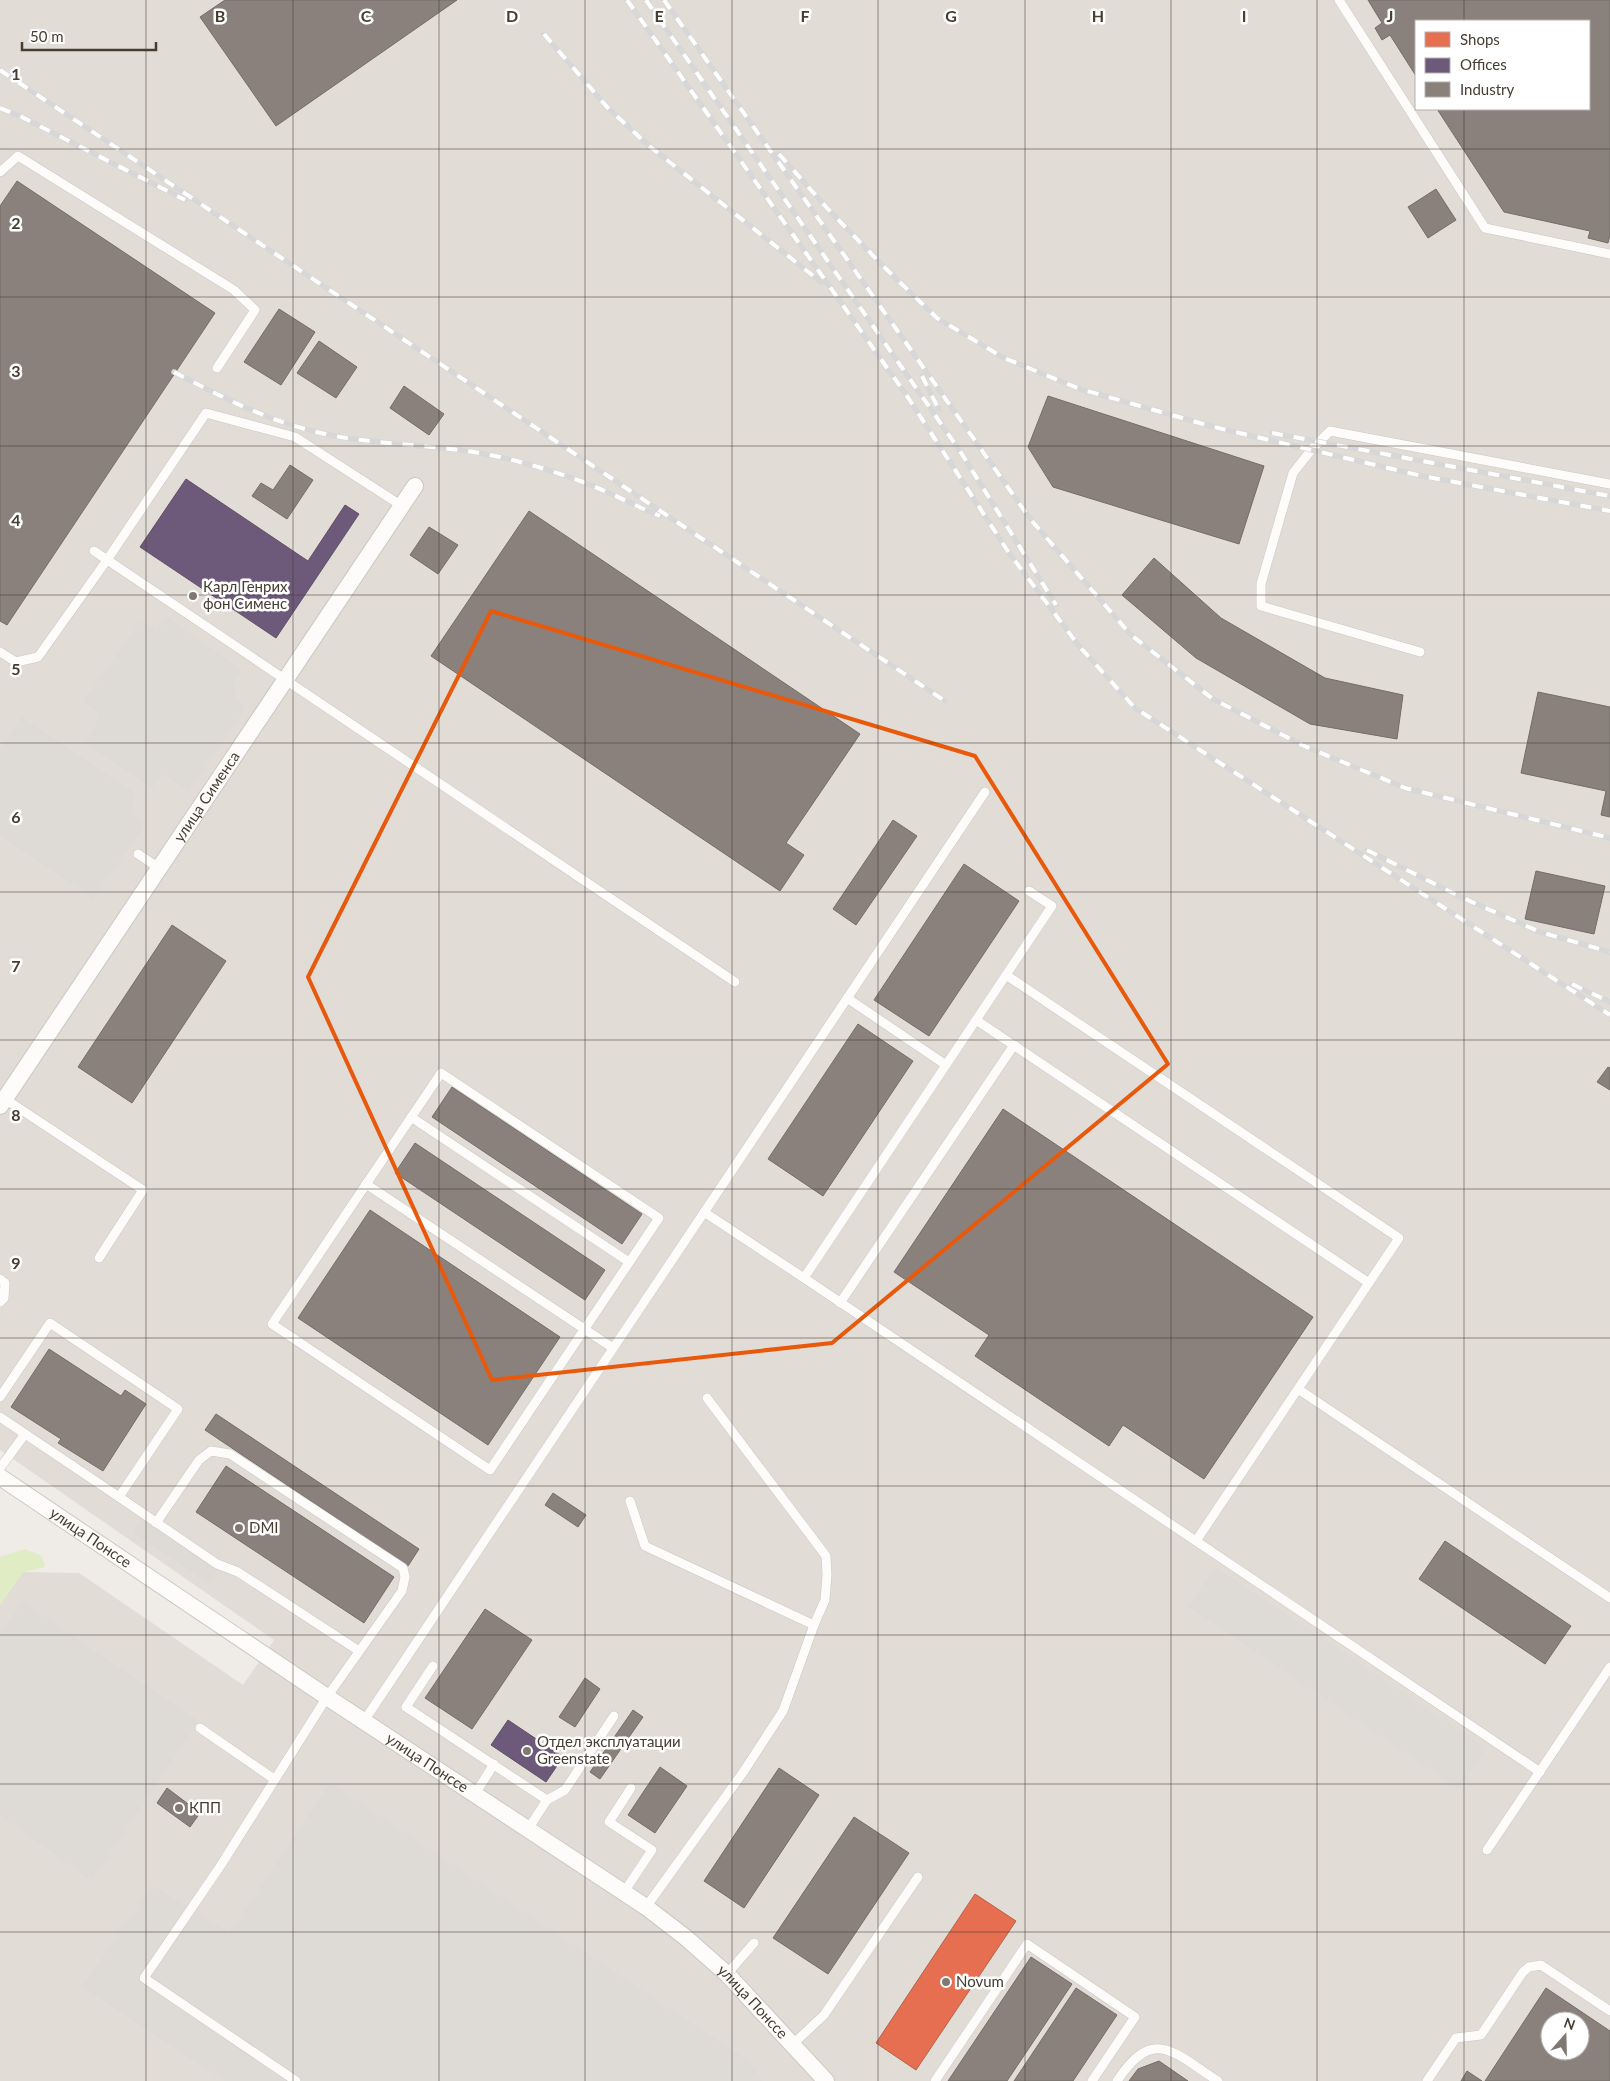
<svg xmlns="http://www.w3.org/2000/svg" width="1610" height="2081" font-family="Lato,sans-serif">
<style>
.industrial{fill:#e2dcd7;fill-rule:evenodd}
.green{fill:#e0ecc3}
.parking{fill:#dedad6}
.shops{fill:#e76f51;stroke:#b66048}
.offices{fill:#6d597a;stroke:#615064}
.industry{fill:#8a817c;stroke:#756c66;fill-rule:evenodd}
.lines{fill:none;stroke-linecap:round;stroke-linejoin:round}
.lane-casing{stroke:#cbc7c2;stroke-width:10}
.street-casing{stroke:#cbc7c2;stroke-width:18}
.lane{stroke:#fdfcfb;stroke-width:9}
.street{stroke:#fdfcfb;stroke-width:16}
.rail-casing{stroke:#d8d7d7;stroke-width:5.5}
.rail{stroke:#fff;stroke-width:4;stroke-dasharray:11;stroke-linecap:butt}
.marked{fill:none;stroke:#e8590c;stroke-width:4;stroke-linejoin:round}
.grid{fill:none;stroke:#453c32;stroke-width:1;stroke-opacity:0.55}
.poi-dot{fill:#807971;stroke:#fff;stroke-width:2}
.labels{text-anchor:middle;stroke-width:5;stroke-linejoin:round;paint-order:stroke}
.poi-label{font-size:15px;fill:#453c32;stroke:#fff;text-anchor:start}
.street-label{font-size:15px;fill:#453c32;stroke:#fff}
.grid-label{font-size:16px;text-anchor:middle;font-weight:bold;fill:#453c32;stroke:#fff;stroke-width:5;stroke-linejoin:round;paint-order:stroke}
</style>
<rect width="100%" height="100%" fill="#efebe6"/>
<path class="industrial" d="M 0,0 L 1610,0 L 1610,2081 L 0,2081 L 0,1605 L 23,1572 L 79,1573 L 243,1685 L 274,1640 L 0,1450 ZM 1416,21 L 1589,21 L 1589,109 L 1416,109 ZM 1550,2021 L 1580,2021 L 1580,2051 L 1550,2051 Z"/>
<path class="green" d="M 25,1549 L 42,1556 L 45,1567 L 23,1572 L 0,1605 L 0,1557 Z"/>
<g class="parking">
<path d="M 167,617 L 242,670 L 235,680 L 236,700 L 246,707 L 189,791 L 163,773 L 152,788 L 86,743 L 94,730 L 99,713 L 83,702 L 141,621 L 157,632 Z"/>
<path d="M 22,717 L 134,793 L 132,811 L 143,827 L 93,899 L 0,835 L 0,750 Z"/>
<path d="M 147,1511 L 224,1563 L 209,1584 L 133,1532 Z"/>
<path d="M 1216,1567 L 1486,1748 L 1459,1789 L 1188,1607 Z"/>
<path d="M 23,1602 L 198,1721 L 92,1881 L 0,1815 L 0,1634 Z"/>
<path d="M 330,1783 L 750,2062 L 762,2081 L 225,2081 L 82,1987 L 152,1885 L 229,1933 Z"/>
</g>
<path class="shops" d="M 975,1894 L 1016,1921 L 916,2070 L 876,2043 Z"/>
<g class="offices">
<path d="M 186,479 L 308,561 L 345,505 L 359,514 L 276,638 L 140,547 Z"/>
<path d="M 508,1720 L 563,1757 L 546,1782 L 491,1745 Z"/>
</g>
<g class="industry">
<path d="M 225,0 L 457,0 L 276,126 L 200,17 Z"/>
<path d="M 1368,0 L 1610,0 L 1610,235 L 1608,243 L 1588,238 L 1590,231 L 1504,212 L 1437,109 L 1589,109 L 1589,21 L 1416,21 L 1416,76 L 1390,35 L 1382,40 L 1375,28 L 1382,23 Z"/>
<path d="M 17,181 L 215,313 L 7,625 L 0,621 L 0,206 Z"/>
<path d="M 1436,189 L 1456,220 L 1428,238 L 1408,207 Z"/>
<path d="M 279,309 L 315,332 L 281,385 L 244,362 Z"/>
<path d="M 319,341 L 357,367 L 336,398 L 297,373 Z"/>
<path d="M 404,386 L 444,414 L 429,435 L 390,408 Z"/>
<path d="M 1048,396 L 1264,466 L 1239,544 L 1053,487 L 1028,447 Z"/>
<path d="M 290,465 L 313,480 L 287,519 L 252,496 L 261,483 L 273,490 Z"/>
<path d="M 529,511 L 860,734 L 786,843 L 804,855 L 780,891 L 431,656 Z"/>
<path d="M 429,527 L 458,545 L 438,574 L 410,555 Z"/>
<path d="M 1154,558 L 1221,618 L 1325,678 L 1403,695 L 1397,739 L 1310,724 L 1196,658 L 1122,595 Z"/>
<path d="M 1538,692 L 1610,707 L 1610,817 L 1601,815 L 1606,791 L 1521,773 Z"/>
<path d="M 893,820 L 917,836 L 856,925 L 833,909 Z"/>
<path d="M 964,864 L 1019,901 L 929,1036 L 874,1000 Z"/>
<path d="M 1536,871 L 1605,886 L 1594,934 L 1525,919 Z"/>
<path d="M 172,925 L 226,961 L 132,1103 L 78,1067 Z"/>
<path d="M 858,1024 L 913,1061 L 823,1196 L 768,1159 Z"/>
<path d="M 1608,1067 L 1610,1068 L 1610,1090 L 1597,1082 Z"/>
<path d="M 452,1087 L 642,1214 L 622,1244 L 432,1117 Z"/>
<path d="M 1003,1109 L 1313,1317 L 1204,1479 L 1123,1425 L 1109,1446 L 975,1356 L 989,1335 L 894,1272 Z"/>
<path d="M 415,1143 L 605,1270 L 585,1300 L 395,1173 Z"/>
<path d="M 370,1210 L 560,1337 L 488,1445 L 298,1318 Z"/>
<path d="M 49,1349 L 121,1396 L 125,1390 L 146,1404 L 103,1471 L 58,1443 L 61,1439 L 11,1407 Z"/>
<path d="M 216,1414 L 419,1549 L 408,1566 L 205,1430 Z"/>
<path d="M 226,1466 L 394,1577 L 364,1623 L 196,1512 Z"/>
<path d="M 553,1493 L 586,1515 L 578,1527 L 545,1505 Z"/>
<path d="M 1445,1541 L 1571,1626 L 1545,1664 L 1419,1579 Z"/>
<path d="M 485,1609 L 532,1640 L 472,1729 L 425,1698 Z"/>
<path d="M 585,1678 L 600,1689 L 575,1727 L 559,1717 Z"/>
<path d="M 633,1710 L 643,1717 L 600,1779 L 590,1772 Z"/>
<path d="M 660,1767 L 687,1786 L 655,1833 L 628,1815 Z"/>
<path d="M 779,1768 L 819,1795 L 744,1908 L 704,1881 Z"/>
<path d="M 167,1788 L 200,1813 L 190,1827 L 157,1803 Z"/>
<path d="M 854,1817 L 909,1853 L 828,1974 L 773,1938 Z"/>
<path d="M 1031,1957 L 1072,1984 L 1007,2081 L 948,2081 Z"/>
<path d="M 1076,1988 L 1117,2015 L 1073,2081 L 1014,2081 Z"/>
<path d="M 1546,1988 L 1610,2031 L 1610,2081 L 1485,2081 ZM 1550,2021 L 1580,2021 L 1580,2051 L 1550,2051 Z"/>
<path d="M 1159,2061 L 1188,2081 L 1129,2081 L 1138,2069 Z"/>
<path d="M 1467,2071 L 1482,2081 L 1461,2081 Z"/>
</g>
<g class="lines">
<g class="lane-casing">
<g id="lane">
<path d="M 1339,0 L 1485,228 L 1610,254"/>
<path d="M 0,172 L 18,156 L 234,290 L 255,310 L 217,368"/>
<path d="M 94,551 L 735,982"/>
<path d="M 0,652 L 16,662 L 38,657 L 107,560 L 206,413 L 295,437 L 402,506"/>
<path d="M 1420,652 L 1261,606 L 1261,584 L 1293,473 L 1312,449 L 1330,431 L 1610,484"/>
<path d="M 138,854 L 159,868"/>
<path d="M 1006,975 L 1399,1238 L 1196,1541"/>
<path d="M 847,998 L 946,1065"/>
<path d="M 976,1020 L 1369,1283"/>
<path d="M 441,1073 L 659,1218 L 490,1470 L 272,1324 Z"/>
<path d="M 5,1099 L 143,1190 L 99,1258"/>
<path d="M 411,1117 L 629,1262"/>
<path d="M 366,1184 L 613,1348"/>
<path d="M 704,1212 L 804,1278 L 1052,906 L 1029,891"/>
<path d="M 804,1278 L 1540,1772"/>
<path d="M 0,1279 L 5,1283 L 4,1298 L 0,1302"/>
<path d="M 840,1303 L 1014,1045"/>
<path d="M 1298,1389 L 1610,1598"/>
<path d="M 0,1397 L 50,1323 L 178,1409 L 119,1497 L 0,1417"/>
<path d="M 0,1468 L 25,1434"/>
<path d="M 119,1497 L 217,1564 L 238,1572 L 359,1651"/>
<path d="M 630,1501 L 645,1546 L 814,1625"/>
<path d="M 156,1523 L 199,1460 L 211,1451 L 230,1454 L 403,1568 L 405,1577 L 402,1591 L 327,1697 L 221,1865 L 144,1978 L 296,2081"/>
<path d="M 433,1666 L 406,1707 L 547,1800"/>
<path d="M 364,1721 L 985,792"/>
<path d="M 200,1728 L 274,1779"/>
<path d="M 475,1794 L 494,1764"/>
<path d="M 528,1829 L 547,1800 L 565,1790 L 614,1716"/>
<path d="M 1487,1850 L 1610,1667"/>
<path d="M 624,1892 L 652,1850 L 609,1822 L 631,1788"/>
<path d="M 646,1907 L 744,1771 L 783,1711 L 814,1625 L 825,1600 L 827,1575 L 826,1556 L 707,1398"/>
<path d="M 727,1974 L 754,1943"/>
<path d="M 793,2044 L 824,2015 L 918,1877"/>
<path d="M 935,2081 L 1027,1944 L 1135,2017 L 1092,2081"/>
<path d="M 1117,2081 C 1154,2025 1173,2053 1218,2081"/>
<path d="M 1427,2081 L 1456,2038 L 1481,2035 L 1523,1972 L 1529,1967 L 1541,1965 L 1610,2011"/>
</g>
</g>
<g class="street-casing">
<g id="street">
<path id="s1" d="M 0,1106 L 415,486"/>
<path id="s2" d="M 0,1477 L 327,1697 L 646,1907 L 685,1937 L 727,1974 L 826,2081"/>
</g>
</g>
<use href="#lane" class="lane"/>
<use href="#street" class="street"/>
<g class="rail-casing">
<g id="rail">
<path d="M 627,0 L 907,396 L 1009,553 L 1079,646 L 1135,708 L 1610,1015"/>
<path d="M 646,0 L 960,451 L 1056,605"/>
<path d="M 664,0 L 1031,520 L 1131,635 L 1213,699 L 1302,745 L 1405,788 L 1610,838"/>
<path d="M 544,34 L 607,107 L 648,145 L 821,282"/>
<path d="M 0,70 L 945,701"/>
<path d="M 0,108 L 20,116 L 185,200"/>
<path d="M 779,154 L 827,208 L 883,266 L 937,318 L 1004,358 L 1080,389 L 1214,427 L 1422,476 L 1610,511"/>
<path d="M 174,372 C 227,400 276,425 335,436 C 391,446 449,445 504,458 C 530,464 556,472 580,481 C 608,491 633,505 660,516"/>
<path d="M 922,376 L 939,410"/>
<path d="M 1272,433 L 1610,496"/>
<path d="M 1367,850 L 1463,898 L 1540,932 L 1610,952"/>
<path d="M 1572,984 L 1610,1002"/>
</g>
</g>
<use href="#rail" class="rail"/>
</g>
<path class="marked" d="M 491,611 L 975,756 L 1168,1064 L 832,1343 L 492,1380 L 308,977 Z"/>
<path class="grid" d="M 146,0 L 146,2081M 293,0 L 293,2081M 439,0 L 439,2081M 585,0 L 585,2081M 732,0 L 732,2081M 878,0 L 878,2081M 1025,0 L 1025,2081M 1171,0 L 1171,2081M 1317,0 L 1317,2081M 1464,0 L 1464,21M 1464,109 L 1464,2081M 0,149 L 1610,149M 0,297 L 1610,297M 0,446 L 1610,446M 0,595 L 1610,595M 0,743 L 1610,743M 0,892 L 1610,892M 0,1040 L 1610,1040M 0,1189 L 1610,1189M 0,1338 L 1610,1338M 0,1486 L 1610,1486M 0,1635 L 1610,1635M 0,1784 L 1610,1784M 0,1932 L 1610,1932"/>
<g class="poi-dot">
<circle cx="193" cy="596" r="5"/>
<circle cx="239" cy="1528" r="5"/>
<circle cx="527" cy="1751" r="5"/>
<circle cx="179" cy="1808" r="5"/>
<circle cx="946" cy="1982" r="5"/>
</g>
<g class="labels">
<g class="poi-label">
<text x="203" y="592">Карл Генрих<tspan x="203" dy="17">фон Сименс</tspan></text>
<text x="249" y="1533">DMI</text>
<text x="537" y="1747">Отдел эксплуатации<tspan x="537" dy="17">Greenstate</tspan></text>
<text x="189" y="1813">КПП</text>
<text x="956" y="1987">Novum</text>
</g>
<g class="street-label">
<text dy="5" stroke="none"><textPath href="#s1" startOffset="372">улица Сименса</textPath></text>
<text dy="5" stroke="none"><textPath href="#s2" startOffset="109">улица Понссе</textPath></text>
<text dy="5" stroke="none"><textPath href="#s2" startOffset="514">улица Понссе</textPath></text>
<text dy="5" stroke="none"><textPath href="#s2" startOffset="919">улица Понссе</textPath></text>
</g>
</g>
<g class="grid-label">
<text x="220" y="22">B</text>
<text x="366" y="22">C</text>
<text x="512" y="22">D</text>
<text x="659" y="22">E</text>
<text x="805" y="22">F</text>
<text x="951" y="22">G</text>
<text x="1098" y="22">H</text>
<text x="1244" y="22">I</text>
<text x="1390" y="22">J</text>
<text x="16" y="80">1</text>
<text x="16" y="229">2</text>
<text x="16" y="377">3</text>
<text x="16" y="526">4</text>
<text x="16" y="675">5</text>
<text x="16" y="823">6</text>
<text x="16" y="972">7</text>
<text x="16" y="1121">8</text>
<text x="16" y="1269">9</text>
</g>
<rect x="1415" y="20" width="175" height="90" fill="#ffffff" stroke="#b5b1ad"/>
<rect x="1425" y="32" width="25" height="15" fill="#e76f51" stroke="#b5b1ad"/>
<text x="1460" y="45" font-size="15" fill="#453c32">Shops</text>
<rect x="1425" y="58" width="25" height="15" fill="#6d597a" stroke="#b5b1ad"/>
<text x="1460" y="70" font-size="15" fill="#453c32">Offices</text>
<rect x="1425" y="82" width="25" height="15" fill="#8a817c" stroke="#b5b1ad"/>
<text x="1460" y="95" font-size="15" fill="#453c32">Industry</text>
<g transform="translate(1565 2036) rotate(20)"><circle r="24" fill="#ffffff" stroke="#b5b1ad"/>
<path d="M0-4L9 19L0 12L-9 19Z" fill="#807971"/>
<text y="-8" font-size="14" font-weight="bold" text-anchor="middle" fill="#453c32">N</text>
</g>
<path d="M22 42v8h134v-8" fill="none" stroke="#453c32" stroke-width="2.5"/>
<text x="30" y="42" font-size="15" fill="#453c32" stroke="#ffffff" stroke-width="4" paint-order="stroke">50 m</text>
</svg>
